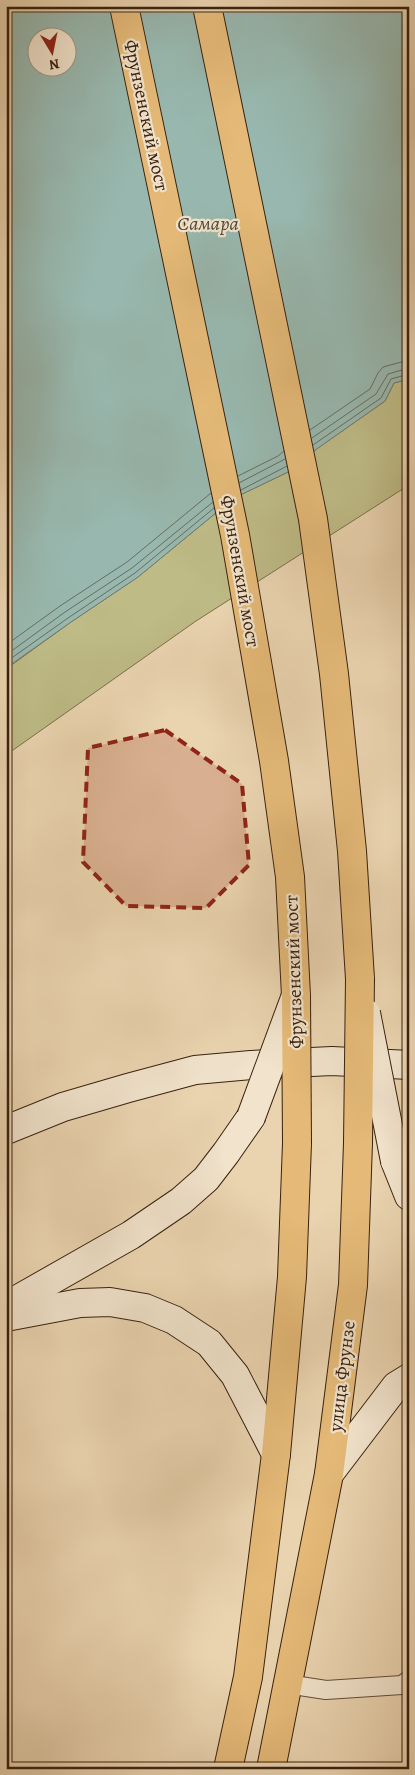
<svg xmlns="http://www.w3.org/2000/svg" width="415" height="1775" font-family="Alegreya,serif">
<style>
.green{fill:#bebb86;stroke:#7c6e4a}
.water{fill:#98b8af;stroke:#727c6f;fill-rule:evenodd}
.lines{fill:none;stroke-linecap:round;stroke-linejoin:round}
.shore{stroke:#686c5f;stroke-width:1}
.service-casing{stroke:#654e37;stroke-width:20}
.secondary-casing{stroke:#39210f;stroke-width:30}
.primary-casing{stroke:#39210f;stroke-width:30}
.service{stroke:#f1e3cc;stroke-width:18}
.secondary{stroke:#f1e3cc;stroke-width:28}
.primary{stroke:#e5ba78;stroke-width:28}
.secondary-bridge-casing{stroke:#39210f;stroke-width:30;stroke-linecap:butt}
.primary-bridge-casing{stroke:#39210f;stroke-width:30;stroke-linecap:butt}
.secondary-bridge{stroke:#f1e3cc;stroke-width:28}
.primary-bridge{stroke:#e5ba78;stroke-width:28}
.marked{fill:#8f2418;fill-opacity:0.2;stroke:#8f2418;stroke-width:4;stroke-dasharray:10 6;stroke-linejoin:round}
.labels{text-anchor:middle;stroke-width:4.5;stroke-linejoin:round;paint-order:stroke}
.street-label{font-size:19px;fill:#39210f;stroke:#f1e3cc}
.water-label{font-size:20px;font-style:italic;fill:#514737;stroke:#f1e3cc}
</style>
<rect width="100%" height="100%" fill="#ead4b0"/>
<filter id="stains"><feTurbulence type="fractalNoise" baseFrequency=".004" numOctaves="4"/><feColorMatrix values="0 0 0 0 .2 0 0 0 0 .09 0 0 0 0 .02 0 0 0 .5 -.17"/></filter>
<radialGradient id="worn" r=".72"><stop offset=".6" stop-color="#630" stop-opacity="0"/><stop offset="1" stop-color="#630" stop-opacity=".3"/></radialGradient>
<path class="green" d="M 409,379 L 409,485 L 196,621 L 6,755 L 6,669 L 71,622 L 138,577 L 234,498 L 288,472 L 318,448 L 385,401 L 394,383 Z"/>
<path class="water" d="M 6,6 L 409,6 L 409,379 L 394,383 L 385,401 L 318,448 L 288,472 L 234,498 L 138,577 L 71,622 L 6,668 ZM 38,38 L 68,38 L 68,68 L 38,68 Z"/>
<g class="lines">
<g class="shore">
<path d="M 310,430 L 370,389 L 378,373 L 383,367 L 409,360"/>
<path d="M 312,438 L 376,394 L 388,374 L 409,368"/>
<path d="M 313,445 L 381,398 L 391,379 L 409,374"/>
<path d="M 238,476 L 278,456 L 284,451"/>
<path d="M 239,483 L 285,459"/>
<path d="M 241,490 L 287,466"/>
<path d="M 6,645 L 60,606 L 127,562 L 211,493"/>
<path d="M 6,655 L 65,612 L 132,568 L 213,502"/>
<path d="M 6,662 L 68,618 L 135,573 L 214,508"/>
</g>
<g class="service-casing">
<path id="service" d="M 287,1684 L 326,1690 L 402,1685 L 409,1680"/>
</g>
<g class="secondary-casing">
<g id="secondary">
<path d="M 6,1130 L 63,1107 L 128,1088 L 195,1070 L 251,1065 L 332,1061 L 409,1065"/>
<path d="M 395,1161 L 409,1196"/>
<path d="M 6,1306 L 131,1235 L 181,1201 L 206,1179 L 226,1153 L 251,1117"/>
<path d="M 6,1317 L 80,1303 L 110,1302 L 145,1308 L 174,1320 L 209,1343 L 235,1375 L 276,1454"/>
<path d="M 329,1474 L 396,1386 L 409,1378"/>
</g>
</g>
<g class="primary-casing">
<g id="primary">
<path d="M 124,6 L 235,535 L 274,761 L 290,877 L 296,996"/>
<path d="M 207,6 L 313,519 L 334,674 L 352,851 L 360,979"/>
<path d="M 228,1769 L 248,1677 L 276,1454 L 292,1277 L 297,1143"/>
<path d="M 271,1769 L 329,1474 L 353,1285 L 358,1143"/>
</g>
</g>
<use href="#service" class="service"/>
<use href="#secondary" class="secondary"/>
<use href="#primary" class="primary"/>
<g class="secondary-bridge-casing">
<g id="secondary-bridge">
<path d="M 366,1013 L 395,1161"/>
<path d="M 251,1117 L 295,998"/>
</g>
</g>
<g class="primary-bridge-casing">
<g id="primary-bridge">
<path d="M 296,996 L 297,1143"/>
<path d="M 358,1143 L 360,979"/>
</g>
</g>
<use href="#secondary-bridge" class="secondary-bridge"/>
<use href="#primary-bridge" class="primary-bridge"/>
</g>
<path class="marked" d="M 165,730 L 242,784 L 249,865 L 206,908 L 126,906 L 83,862 L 88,748 Z"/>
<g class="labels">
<g class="street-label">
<text transform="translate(147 115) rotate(78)" y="7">Фрунзенский мост</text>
<text transform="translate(241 571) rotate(80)" y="7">Фрунзенский мост</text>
<text transform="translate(293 972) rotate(-92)" y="7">Фрунзенский мост</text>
<text transform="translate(341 1376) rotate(-83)" y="7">улица Фрунзе</text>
</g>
<g class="water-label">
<text x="208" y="230">Самара</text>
</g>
</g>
<rect width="415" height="1775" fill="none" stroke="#ead4b0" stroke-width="25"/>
<rect x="8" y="8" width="400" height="1760" fill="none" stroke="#39210f" stroke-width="2.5"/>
<rect x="12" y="12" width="390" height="1750" fill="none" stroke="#39210f"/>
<g transform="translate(52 52) rotate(170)"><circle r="24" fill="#f1e3cc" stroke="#a79580"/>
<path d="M0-4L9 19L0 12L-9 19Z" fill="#8f2418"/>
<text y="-8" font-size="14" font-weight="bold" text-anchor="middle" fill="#39210f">N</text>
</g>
<rect width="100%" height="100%" filter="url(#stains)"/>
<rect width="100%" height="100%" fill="url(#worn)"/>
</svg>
